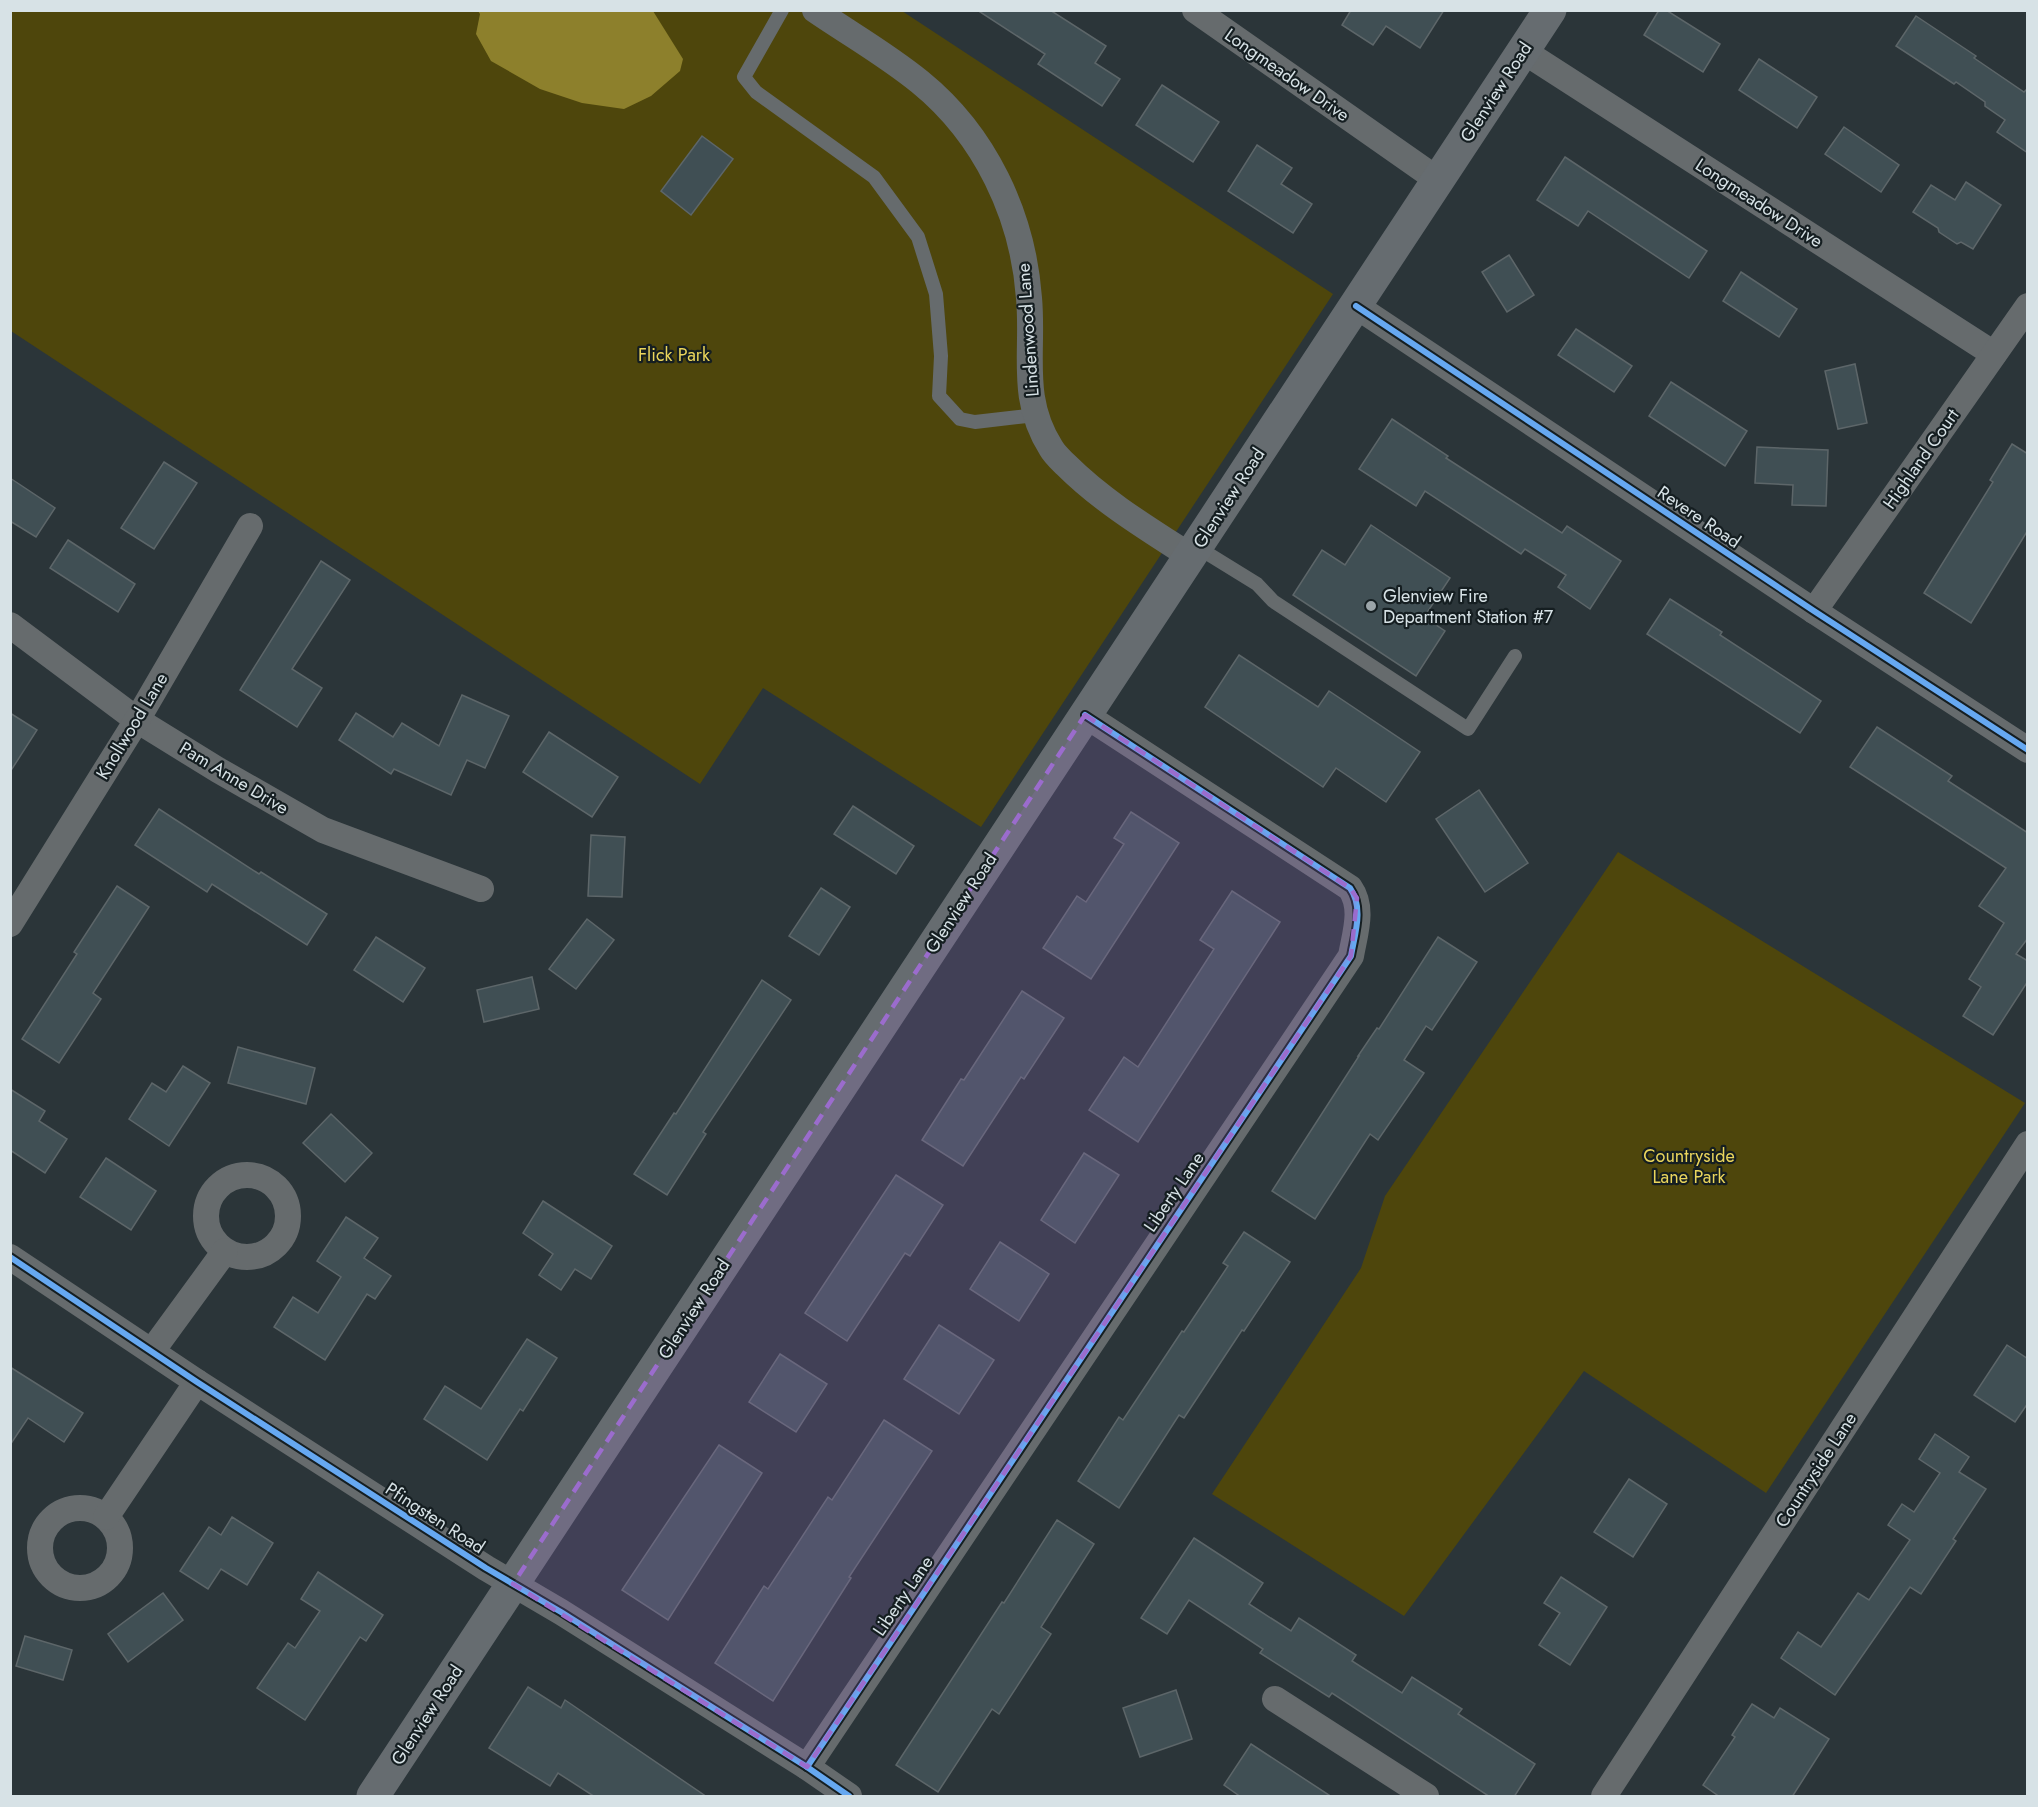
<svg xmlns="http://www.w3.org/2000/svg" width="2038" height="1807" font-family="Jost,sans-serif">
<style>
.green{fill:#4e460c}
.water{fill:#8d802c}
.building{fill:#404f54;stroke:#5d6669;stroke-width:1.5}
.lines{fill:none;stroke-linecap:round;stroke-linejoin:round}
.lane{stroke:#666b6d;stroke-width:14}
.street{stroke:#666b6d;stroke-width:26}
.secondary{stroke:#666c70;stroke-width:33}
.cycleway-casing{stroke:#151e21;stroke-width:10}
.cycleway{stroke:#66a8f1;stroke-width:6}
.marked{fill:#9b6ccd;fill-opacity:0.2;stroke:#9b6ccd;stroke-width:4.5;stroke-dasharray:12 8;stroke-linejoin:round}
.poi-dot{fill:#9ba5a9;stroke:#151e21;stroke-width:2}
.labels{text-anchor:middle;stroke-width:4.5;stroke-linejoin:round;paint-order:stroke}
.street-label{font-size:18px;fill:#d7e2e6;stroke:#151e21}
.park-label{font-size:18px;fill:#ead55c;stroke:#151e21}
.poi-label{font-size:18px;fill:#d7e2e6;stroke:#151e21;text-anchor:start}
</style>
<rect width="100%" height="100%" fill="#2b3539"/>
<g class="green">
<path d="M 10,11 L 902,11 L 1333,294 L 981,827 L 763,688 L 700,784 L 11,331 Z"/>
<path d="M 1618,852 L 2025,1103 L 1766,1493 L 1584,1371 L 1404,1616 L 1212,1494 L 1361,1268 L 1385,1196 Z"/>
</g>
<path class="water" d="M 478,11 L 653,11 L 683,59 L 680,71 L 651,96 L 624,109 L 582,103 L 540,89 L 491,61 L 476,34 L 480,14 Z"/>
<g class="building">
<path d="M 977,10 L 1050,10 L 1106,46 L 1095,63 L 1120,79 L 1102,106 L 1038,64 L 1045,54 Z"/>
<path d="M 1351,10 L 1444,10 L 1420,48 L 1386,26 L 1373,45 L 1342,25 Z"/>
<path d="M 1659,10 L 1666,10 L 1720,44 L 1703,72 L 1644,35 Z"/>
<path d="M 1916,16 L 1976,56 L 1974,58 L 2024,92 L 2028,88 L 2028,153 L 1997,132 L 2005,120 L 1985,106 L 1985,102 L 1956,82 L 1954,84 L 1896,46 Z"/>
<path d="M 1759,59 L 1817,97 L 1797,128 L 1739,90 Z"/>
<path d="M 1162,85 L 1219,122 L 1193,162 L 1136,125 Z"/>
<path d="M 1844,127 L 1899,165 L 1881,192 L 1825,154 Z"/>
<path d="M 702,136 L 733,159 L 691,215 L 661,191 Z"/>
<path d="M 1257,145 L 1292,168 L 1281,184 L 1312,204 L 1293,233 L 1228,191 Z"/>
<path d="M 1565,157 L 1707,251 L 1689,278 L 1588,211 L 1578,226 L 1537,200 Z"/>
<path d="M 1966,182 L 2001,205 L 1973,249 L 1961,242 L 1957,244 L 1939,232 L 1938,228 L 1913,212 L 1931,185 L 1955,200 Z"/>
<path d="M 1509,255 L 1534,295 L 1507,312 L 1482,272 Z"/>
<path d="M 1741,272 L 1797,309 L 1779,337 L 1723,301 Z"/>
<path d="M 1576,329 L 1632,366 L 1614,392 L 1558,355 Z"/>
<path d="M 1855,364 L 1867,423 L 1838,429 L 1825,371 Z"/>
<path d="M 1671,382 L 1747,431 L 1725,466 L 1649,416 Z"/>
<path d="M 1392,419 L 1448,456 L 1446,458 L 1562,533 L 1567,526 L 1621,561 L 1590,609 L 1558,587 L 1566,575 L 1525,549 L 1521,554 L 1425,491 L 1416,506 L 1359,469 Z"/>
<path d="M 2012,444 L 2028,454 L 2028,530 L 1971,623 L 1924,593 L 1993,482 L 1990,480 Z"/>
<path d="M 1757,447 L 1828,450 L 1826,506 L 1792,505 L 1793,485 L 1755,483 Z"/>
<path d="M 164,462 L 197,483 L 154,549 L 121,528 Z"/>
<path d="M 10,478 L 55,508 L 36,537 L 10,521 Z"/>
<path d="M 1371,525 L 1450,578 L 1424,617 L 1445,631 L 1416,676 L 1293,595 L 1322,550 L 1345,565 Z"/>
<path d="M 68,540 L 135,584 L 118,612 L 50,568 Z"/>
<path d="M 321,561 L 350,580 L 292,669 L 322,688 L 297,727 L 240,690 Z"/>
<path d="M 1670,599 L 1722,632 L 1720,635 L 1821,701 L 1800,733 L 1647,634 Z"/>
<path d="M 1239,655 L 1318,707 L 1329,691 L 1420,752 L 1386,802 L 1336,768 L 1323,787 L 1205,707 Z"/>
<path d="M 462,695 L 509,716 L 485,768 L 467,760 L 451,795 L 394,769 L 391,774 L 339,740 L 356,713 L 393,737 L 402,723 L 439,746 Z"/>
<path d="M 10,713 L 37,730 L 10,772 Z"/>
<path d="M 1877,727 L 1952,776 L 1948,781 L 2028,833 L 2028,938 L 2016,954 L 2028,961 L 2028,981 L 1993,1035 L 1963,1016 L 1981,987 L 1969,979 L 2004,923 L 1979,906 L 2006,868 L 1850,767 Z"/>
<path d="M 549,732 L 618,777 L 592,817 L 523,772 Z"/>
<path d="M 1479,790 L 1528,863 L 1485,892 L 1436,819 Z"/>
<path d="M 853,806 L 914,846 L 896,874 L 834,834 Z"/>
<path d="M 159,809 L 259,874 L 261,872 L 327,914 L 307,945 L 212,884 L 207,892 L 135,845 Z"/>
<path d="M 1131,812 L 1179,843 L 1091,979 L 1043,948 L 1077,896 L 1086,902 L 1124,844 L 1114,838 Z"/>
<path d="M 591,835 L 625,837 L 622,897 L 588,896 Z"/>
<path d="M 117,886 L 149,907 L 93,993 L 101,999 L 59,1063 L 22,1039 L 77,954 L 74,952 Z"/>
<path d="M 821,888 L 850,907 L 819,955 L 789,936 Z"/>
<path d="M 1232,891 L 1280,922 L 1138,1142 L 1089,1110 L 1124,1057 L 1138,1067 L 1214,949 L 1200,940 Z"/>
<path d="M 587,919 L 614,940 L 576,989 L 549,969 Z"/>
<path d="M 376,937 L 425,968 L 403,1002 L 354,970 Z"/>
<path d="M 1438,937 L 1477,962 L 1432,1030 L 1426,1026 L 1404,1060 L 1424,1073 L 1378,1140 L 1370,1134 L 1315,1219 L 1272,1191 L 1359,1056 L 1358,1056 L 1377,1028 L 1379,1029 Z"/>
<path d="M 532,977 L 539,1009 L 484,1022 L 477,990 Z"/>
<path d="M 762,980 L 791,1000 L 703,1132 L 706,1134 L 667,1195 L 634,1174 L 674,1113 L 676,1114 Z"/>
<path d="M 1022,991 L 1064,1018 L 1024,1079 L 1021,1077 L 963,1166 L 922,1140 L 961,1079 L 964,1080 Z"/>
<path d="M 238,1047 L 315,1068 L 306,1104 L 228,1083 Z"/>
<path d="M 183,1066 L 210,1083 L 169,1146 L 129,1119 L 152,1083 L 166,1092 Z"/>
<path d="M 10,1089 L 45,1111 L 39,1121 L 67,1139 L 45,1173 L 10,1150 Z"/>
<path d="M 331,1114 L 372,1153 L 345,1182 L 303,1143 Z"/>
<path d="M 1084,1153 L 1119,1175 L 1075,1243 L 1041,1220 Z"/>
<path d="M 106,1158 L 156,1191 L 131,1230 L 80,1197 Z"/>
<path d="M 896,1175 L 943,1205 L 910,1256 L 905,1253 L 847,1341 L 805,1313 Z"/>
<path d="M 543,1201 L 612,1246 L 591,1279 L 575,1269 L 561,1290 L 539,1275 L 553,1254 L 523,1233 Z"/>
<path d="M 346,1217 L 378,1238 L 364,1258 L 391,1276 L 375,1299 L 367,1294 L 325,1360 L 274,1327 L 293,1297 L 318,1313 L 341,1277 L 317,1261 Z"/>
<path d="M 1244,1232 L 1290,1262 L 1244,1331 L 1242,1330 L 1184,1418 L 1179,1415 L 1119,1508 L 1078,1481 L 1119,1417 L 1123,1420 L 1182,1331 L 1184,1332 L 1228,1266 L 1223,1263 Z"/>
<path d="M 1000,1242 L 1049,1274 L 1019,1321 L 970,1289 Z"/>
<path d="M 939,1325 L 994,1360 L 959,1414 L 904,1379 Z"/>
<path d="M 527,1339 L 557,1358 L 523,1411 L 520,1409 L 487,1460 L 424,1419 L 445,1386 L 481,1409 Z"/>
<path d="M 2007,1345 L 2028,1359 L 2028,1403 L 2015,1422 L 1974,1395 Z"/>
<path d="M 780,1354 L 827,1384 L 796,1432 L 749,1402 Z"/>
<path d="M 10,1367 L 83,1413 L 64,1442 L 28,1418 L 10,1445 Z"/>
<path d="M 884,1420 L 932,1451 L 849,1577 L 851,1578 L 773,1701 L 715,1663 L 764,1586 L 768,1589 L 828,1497 L 832,1500 Z"/>
<path d="M 1935,1434 L 1969,1457 L 1959,1472 L 1986,1489 L 1953,1539 L 1956,1541 L 1921,1594 L 1910,1587 L 1835,1695 L 1781,1658 L 1798,1632 L 1821,1647 L 1858,1593 L 1869,1600 L 1910,1540 L 1888,1525 L 1902,1504 L 1914,1512 L 1940,1473 L 1919,1459 Z"/>
<path d="M 719,1445 L 762,1473 L 668,1620 L 622,1590 Z"/>
<path d="M 1629,1479 L 1667,1504 L 1633,1557 L 1594,1532 Z"/>
<path d="M 232,1517 L 273,1543 L 247,1585 L 221,1569 L 208,1589 L 180,1571 L 209,1527 L 221,1535 Z"/>
<path d="M 1057,1520 L 1094,1544 L 1041,1627 L 1051,1634 L 999,1714 L 992,1709 L 938,1792 L 896,1765 L 1002,1602 L 1004,1603 Z"/>
<path d="M 1194,1538 L 1263,1583 L 1249,1604 L 1291,1631 L 1299,1618 L 1356,1655 L 1352,1661 L 1402,1693 L 1412,1677 L 1462,1709 L 1458,1714 L 1535,1764 L 1514,1797 L 1490,1797 L 1332,1693 L 1329,1697 L 1260,1653 L 1263,1649 L 1189,1600 L 1167,1634 L 1141,1618 Z"/>
<path d="M 318,1572 L 383,1615 L 366,1641 L 360,1637 L 305,1720 L 257,1688 L 288,1643 L 295,1648 L 320,1611 L 301,1599 Z"/>
<path d="M 1561,1577 L 1607,1607 L 1570,1665 L 1539,1645 L 1560,1613 L 1544,1603 Z"/>
<path d="M 163,1593 L 183,1620 L 128,1662 L 108,1634 Z"/>
<path d="M 25,1636 L 72,1650 L 63,1680 L 16,1666 Z"/>
<path d="M 528,1687 L 561,1708 L 565,1700 L 707,1797 L 595,1797 L 558,1773 L 550,1786 L 489,1748 Z"/>
<path d="M 1176,1690 L 1192,1739 L 1140,1757 L 1123,1708 Z"/>
<path d="M 1752,1704 L 1774,1718 L 1780,1708 L 1829,1739 L 1792,1797 L 1720,1797 L 1703,1785 L 1735,1737 L 1732,1735 Z"/>
<path d="M 1251,1744 L 1332,1797 L 1241,1797 L 1224,1785 Z"/>
</g>
<g class="lines">
<g class="lane">
<path d="M 782,10 L 744,77 L 756,92 L 874,177 L 918,237 L 936,294 L 941,356 L 939,396 L 960,419 L 975,422 L 1036,415"/>
<path d="M 1197,547 L 1257,584 L 1273,601 L 1468,729 L 1515,656"/>
</g>
<g class="street">
<path d="M 815,10 C 850,34 887,55 920,82 C 985,135 1023,215 1029,298 C 1034,352 1019,398 1051,448 C 1055,455 1061,460 1066,465 C 1102,501 1148,529 1190,556"/>
<path d="M 1195,10 L 1438,180"/>
<path d="M 1523,51 L 1994,354"/>
<path d="M 1356,306 L 1814,611 L 2028,750"/>
<path d="M 1814,611 L 2028,306"/>
<path d="M 10,625 L 137,720 L 218,770 L 323,830 L 481,889"/>
<path d="M 10,924 L 137,720 L 250,526"/>
<circle cx="247" cy="1216" r="41"/>
<path d="M 10,1257 L 197,1382 L 486,1568 L 561,1612 L 807,1767 L 849,1796"/>
<path d="M 152,1351 L 225,1251"/>
<circle cx="80" cy="1548" r="40"/>
<path d="M 106,1517 L 197,1382"/>
<path d="M 1275,1699 L 1426,1796"/>
<path d="M 807,1767 L 1351,956 C 1355,933 1364,908 1350,888 L 1085,715"/>
<path d="M 1604,1796 L 2028,1144"/>
</g>
<path class="secondary" d="M 373,1796 L 1550,10"/>
<g class="cycleway-casing">
<g id="cycleway">
<path d="M 1356,306 L 1814,611 L 2028,750"/>
<path d="M 10,1257 L 197,1382 L 486,1568 L 561,1612 L 807,1767 L 849,1796"/>
<path d="M 807,1767 L 1351,956 C 1355,933 1364,908 1350,888 L 1085,715"/>
</g>
</g>
<use href="#cycleway" class="cycleway"/>
</g>
<path class="marked" d="M 1085,715 L 1350,888 L 1357,898 L 1351,956 L 807,1767 L 513,1584 Z"/>
<circle class="poi-dot" cx="1371" cy="606" r="6"/>
<g class="labels">
<g class="street-label">
<text transform="translate(1287 75) rotate(35)" y="6">Longmeadow Drive</text>
<text transform="translate(1496 92) rotate(-57)" y="6">Glenview Road</text>
<text transform="translate(1759 203) rotate(33)" y="6">Longmeadow Drive</text>
<text transform="translate(1028 330) rotate(-94)" y="6">Lindenwood Lane</text>
<text transform="translate(1921 459) rotate(-55)" y="6">Highland Court</text>
<text transform="translate(1229 498) rotate(-57)" y="6">Glenview Road</text>
<text transform="translate(1699 517) rotate(34)" y="6">Revere Road</text>
<text transform="translate(132 726) rotate(-59)" y="6">Knollwood Lane</text>
<text transform="translate(234 778) rotate(31)" y="6">Pam Anne Drive</text>
<text transform="translate(961 903) rotate(-57)" y="6">Glenview Road</text>
<text transform="translate(1174 1192) rotate(-56)" y="6">Liberty Lane</text>
<text transform="translate(694 1309) rotate(-57)" y="6">Glenview Road</text>
<text transform="translate(1816 1470) rotate(-57)" y="6">Countryside Lane</text>
<text transform="translate(435 1518) rotate(33)" y="6">Pfingsten Road</text>
<text transform="translate(903 1596) rotate(-56)" y="6">Liberty Lane</text>
<text transform="translate(427 1715) rotate(-57)" y="6">Glenview Road</text>
</g>
<g class="park-label">
<text x="674" y="361">Flick Park</text>
<text x="1689" y="1162">Countryside<tspan x="1689" dy="21">Lane Park</tspan></text>
</g>
<g class="poi-label">
<text x="1383" y="602">Glenview Fire<tspan x="1383" dy="21">Department Station #7</tspan></text>
</g>
</g>
<rect width="2038" height="1807" fill="none" stroke="#d7e2e6" stroke-width="24"/>
</svg>
